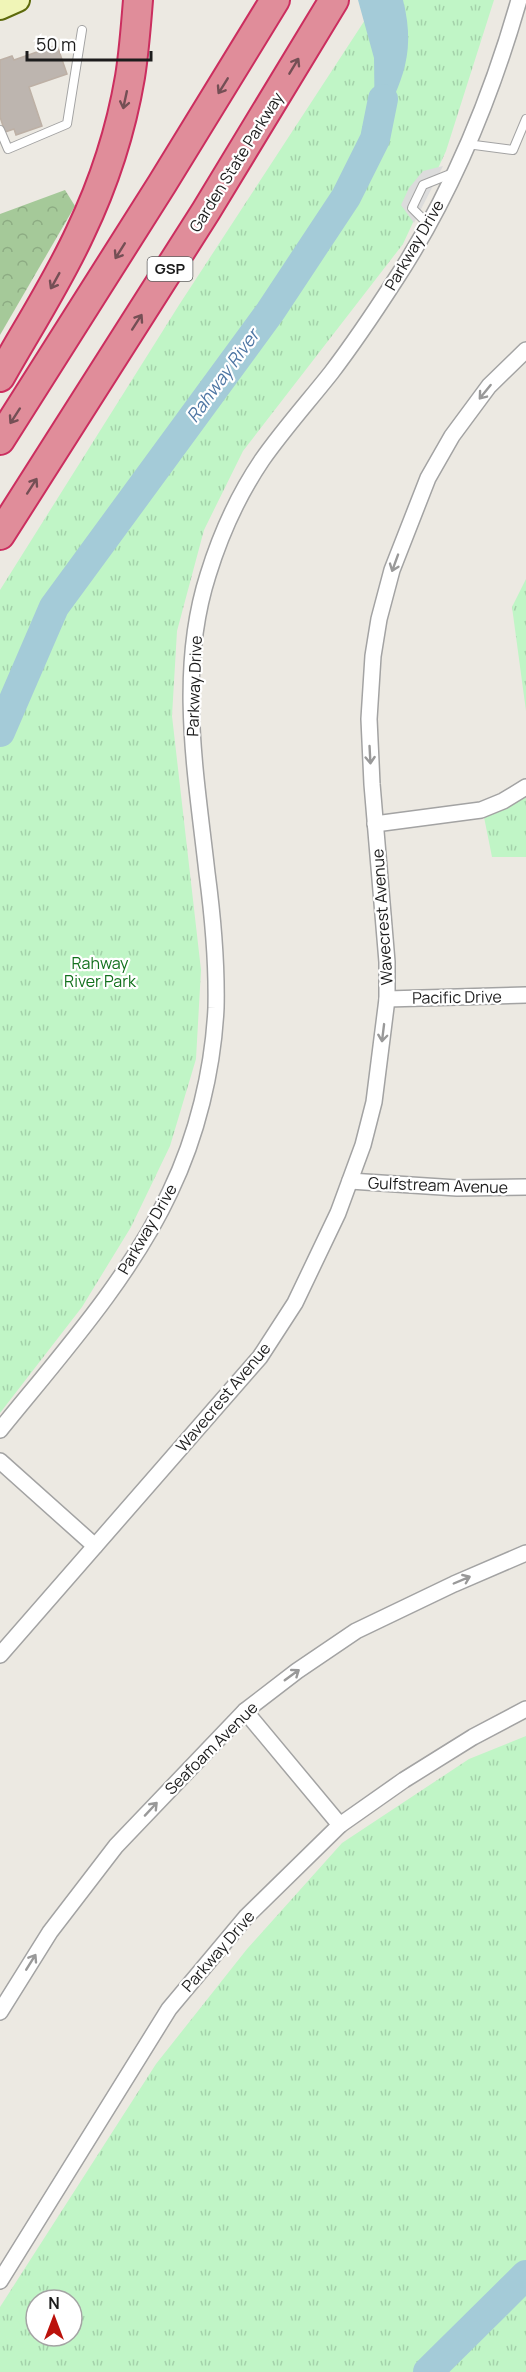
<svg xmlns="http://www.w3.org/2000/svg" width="526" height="2372" font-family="Manrope,sans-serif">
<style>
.forest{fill:url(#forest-crowns)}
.park{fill:url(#park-tufts);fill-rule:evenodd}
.parking{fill:#dcdcdc}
.water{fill:#a4cbd8}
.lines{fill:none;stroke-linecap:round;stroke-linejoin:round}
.river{stroke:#a4cbd8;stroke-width:30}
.building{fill:#bdb5af;stroke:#bdb0a5;stroke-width:1.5}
.service-casing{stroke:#a3a3a3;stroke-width:10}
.minor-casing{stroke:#a3a3a3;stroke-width:18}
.secondary-casing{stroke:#5d6a0b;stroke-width:26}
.motorway-casing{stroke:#cb2e5f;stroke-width:32}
.service{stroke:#fff;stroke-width:8}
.minor{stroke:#fff;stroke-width:15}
.secondary{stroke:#f0f5b7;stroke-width:22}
.motorway{stroke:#e08d9a;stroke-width:28}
.oneway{stroke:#744f55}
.oneway2{stroke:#999}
.labels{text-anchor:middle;stroke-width:4.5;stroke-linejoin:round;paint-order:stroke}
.shield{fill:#fff;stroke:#606060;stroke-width:1.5}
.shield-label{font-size:15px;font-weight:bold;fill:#1c1c1c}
.street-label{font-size:16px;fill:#1c1c1c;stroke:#fff}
.park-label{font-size:16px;fill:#12711d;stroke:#fff}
.water-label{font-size:18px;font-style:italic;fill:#4f77a4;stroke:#fff}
</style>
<defs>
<pattern id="forest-crowns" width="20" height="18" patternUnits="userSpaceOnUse" patternTransform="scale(1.5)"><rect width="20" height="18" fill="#a5c999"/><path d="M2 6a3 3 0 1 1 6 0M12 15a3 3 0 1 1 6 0" fill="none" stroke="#8dac83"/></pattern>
<pattern id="park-tufts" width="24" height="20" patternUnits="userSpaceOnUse" patternTransform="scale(1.5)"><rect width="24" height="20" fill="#c0f5c6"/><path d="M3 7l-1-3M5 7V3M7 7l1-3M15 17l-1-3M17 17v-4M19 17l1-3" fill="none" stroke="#a4d1aa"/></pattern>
</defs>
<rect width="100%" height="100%" fill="#ece9e2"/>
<path class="forest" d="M 65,190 L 75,206 L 0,335 L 0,214 Z"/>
<g class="park">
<path d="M 378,0 L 494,0 L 446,151 L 403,244 L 243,451 L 204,530 L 177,631 L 172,716 L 201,970 L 196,1059 L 170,1146 L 131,1227 L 82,1307 L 0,1413 L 0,590 L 179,305 Z"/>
<path d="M 526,579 L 526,711 L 512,607 Z"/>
<path d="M 526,797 L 526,857 L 492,857 L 484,817 Z"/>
<path d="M 526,1736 L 526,2372 L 0,2372 L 0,2307 L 156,2064 L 247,1949 L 342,1843 L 469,1759 ZM 36,2300 L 72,2300 L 72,2336 L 36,2336 Z"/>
</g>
<path class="parking" d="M 443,166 L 414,223 L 401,205 L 409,188 L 423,171 Z"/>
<path class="water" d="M 358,0 L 403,0 C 418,60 398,86 375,139 L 374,58 Z"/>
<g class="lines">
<g class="river">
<path d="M 0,732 L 54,607 L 270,312 L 346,197 L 375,139 L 383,99"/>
<path d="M 428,2372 L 526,2275"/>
</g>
</g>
<path class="building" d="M 57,45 L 67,74 L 29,87 L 42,126 L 16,135 L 14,129 L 5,132 L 0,117 L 0,60 L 12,56 L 14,60 Z"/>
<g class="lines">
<g class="service-casing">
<g id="service">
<path d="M 0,130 L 8,149 L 67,124 L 82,30"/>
<path d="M 467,144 L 513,150 L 526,119"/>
<path d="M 429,225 L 412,208 L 423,185 L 453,173"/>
</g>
</g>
<g class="minor-casing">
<g id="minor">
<path d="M 375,824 L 481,810 L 503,801 L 526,787"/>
<path d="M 387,999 L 526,995"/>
<path d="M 350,1181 L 457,1188 L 526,1187"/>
<path d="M 0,1430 C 60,1356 130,1278 170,1192 C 197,1136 213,1070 216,1008 C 217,963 213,918 207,873 C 196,774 177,672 208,575 C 220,536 239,494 262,460 C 283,430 308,402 331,373 C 353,344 374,313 394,282 C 450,197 491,98 519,0"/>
<path d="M 0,1461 L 95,1546"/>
<path d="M 0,1655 L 260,1357 L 295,1303 L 338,1213 L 363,1145 L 374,1102 L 387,999 L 387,962 L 372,784 L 369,719 L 373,656 L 379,619 L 392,570 L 428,478 L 452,436 L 489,386 L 526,350"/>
<path d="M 245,1711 L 340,1825"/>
<path d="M 0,2012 L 50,1932 L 116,1846 L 245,1711 L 297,1671 L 356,1631 L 454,1584 L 526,1553"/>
<path d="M 0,2281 L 169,2009 L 246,1917 L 340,1825 L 404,1780 L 473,1737 L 526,1709"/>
</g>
</g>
<g class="secondary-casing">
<path id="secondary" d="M 0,8 L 18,0"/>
</g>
<g class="motorway-casing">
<g id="motorway">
<path d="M 0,377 C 27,329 57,283 80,233 C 103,185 121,130 130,77 C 134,52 136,26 138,0"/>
<path d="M 0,440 L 162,184 L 275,0"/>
<path d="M 0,535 L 206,211 L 334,0"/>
</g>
</g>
<use href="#service" class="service"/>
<use href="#minor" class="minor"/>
<use href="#secondary" class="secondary"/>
<use href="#motorway" class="motorway"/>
</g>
<defs><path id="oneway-shaft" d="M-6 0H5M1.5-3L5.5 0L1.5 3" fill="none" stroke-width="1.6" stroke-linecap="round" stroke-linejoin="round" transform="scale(1.5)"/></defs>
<g class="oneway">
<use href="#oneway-shaft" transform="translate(294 66) rotate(-59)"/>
<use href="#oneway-shaft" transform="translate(223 86) rotate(122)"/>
<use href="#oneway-shaft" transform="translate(125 100) rotate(102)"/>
<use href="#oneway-shaft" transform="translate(120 251) rotate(122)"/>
<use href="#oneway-shaft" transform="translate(55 281) rotate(119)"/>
<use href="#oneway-shaft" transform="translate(137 322) rotate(-57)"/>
<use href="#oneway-shaft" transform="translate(15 416) rotate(123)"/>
<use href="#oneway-shaft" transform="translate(32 486) rotate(-57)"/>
</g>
<g class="oneway2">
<use href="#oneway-shaft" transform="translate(485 392) rotate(129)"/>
<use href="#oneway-shaft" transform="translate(395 563) rotate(110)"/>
<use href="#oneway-shaft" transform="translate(370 755) rotate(87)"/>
<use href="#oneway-shaft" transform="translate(383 1033) rotate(97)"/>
<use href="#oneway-shaft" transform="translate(462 1580) rotate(-23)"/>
<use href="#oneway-shaft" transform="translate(292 1675) rotate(-36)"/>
<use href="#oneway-shaft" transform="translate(151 1809) rotate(-47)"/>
<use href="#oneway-shaft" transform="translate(31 1962) rotate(-58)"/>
</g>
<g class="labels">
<rect class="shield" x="147.5" y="257" width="45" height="24" rx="4.5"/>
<g class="shield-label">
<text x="170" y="274">GSP</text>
</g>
<g class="street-label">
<text transform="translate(236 162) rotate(-58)" y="6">Garden State Parkway</text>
<text transform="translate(414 245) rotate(-60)" y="6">Parkway Drive</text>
<text transform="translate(194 686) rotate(-88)" y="6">Parkway Drive</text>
<text transform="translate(382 917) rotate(-94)" y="6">Wavecrest Avenue</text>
<text transform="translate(457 997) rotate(-1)" y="6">Pacific Drive</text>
<text transform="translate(438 1185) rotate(2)" y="6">Gulfstream Avenue</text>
<text transform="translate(147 1229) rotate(-60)" y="6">Parkway Drive</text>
<text transform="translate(223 1397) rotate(-50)" y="6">Wavecrest Avenue</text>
<text transform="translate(211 1748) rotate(-45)" y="6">Seafoam Avenue</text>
<text transform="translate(218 1951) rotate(-49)" y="6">Parkway Drive</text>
</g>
<g class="park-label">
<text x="100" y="969">Rahway<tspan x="100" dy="18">River Park</tspan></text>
</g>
<g class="water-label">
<text transform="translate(223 376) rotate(-54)" y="6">Rahway River</text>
</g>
</g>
<g transform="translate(54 2318)"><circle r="28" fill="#ffffff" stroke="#a4a4a4" stroke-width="1.5"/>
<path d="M0-4.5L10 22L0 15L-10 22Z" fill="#bb120c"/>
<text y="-9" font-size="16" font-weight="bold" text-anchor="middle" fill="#1c1c1c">N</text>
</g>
<path d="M27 51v9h124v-9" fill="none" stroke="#1c1c1c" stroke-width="3"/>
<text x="36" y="51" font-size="18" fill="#1c1c1c" stroke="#ffffff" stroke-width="4.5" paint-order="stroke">50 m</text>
</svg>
